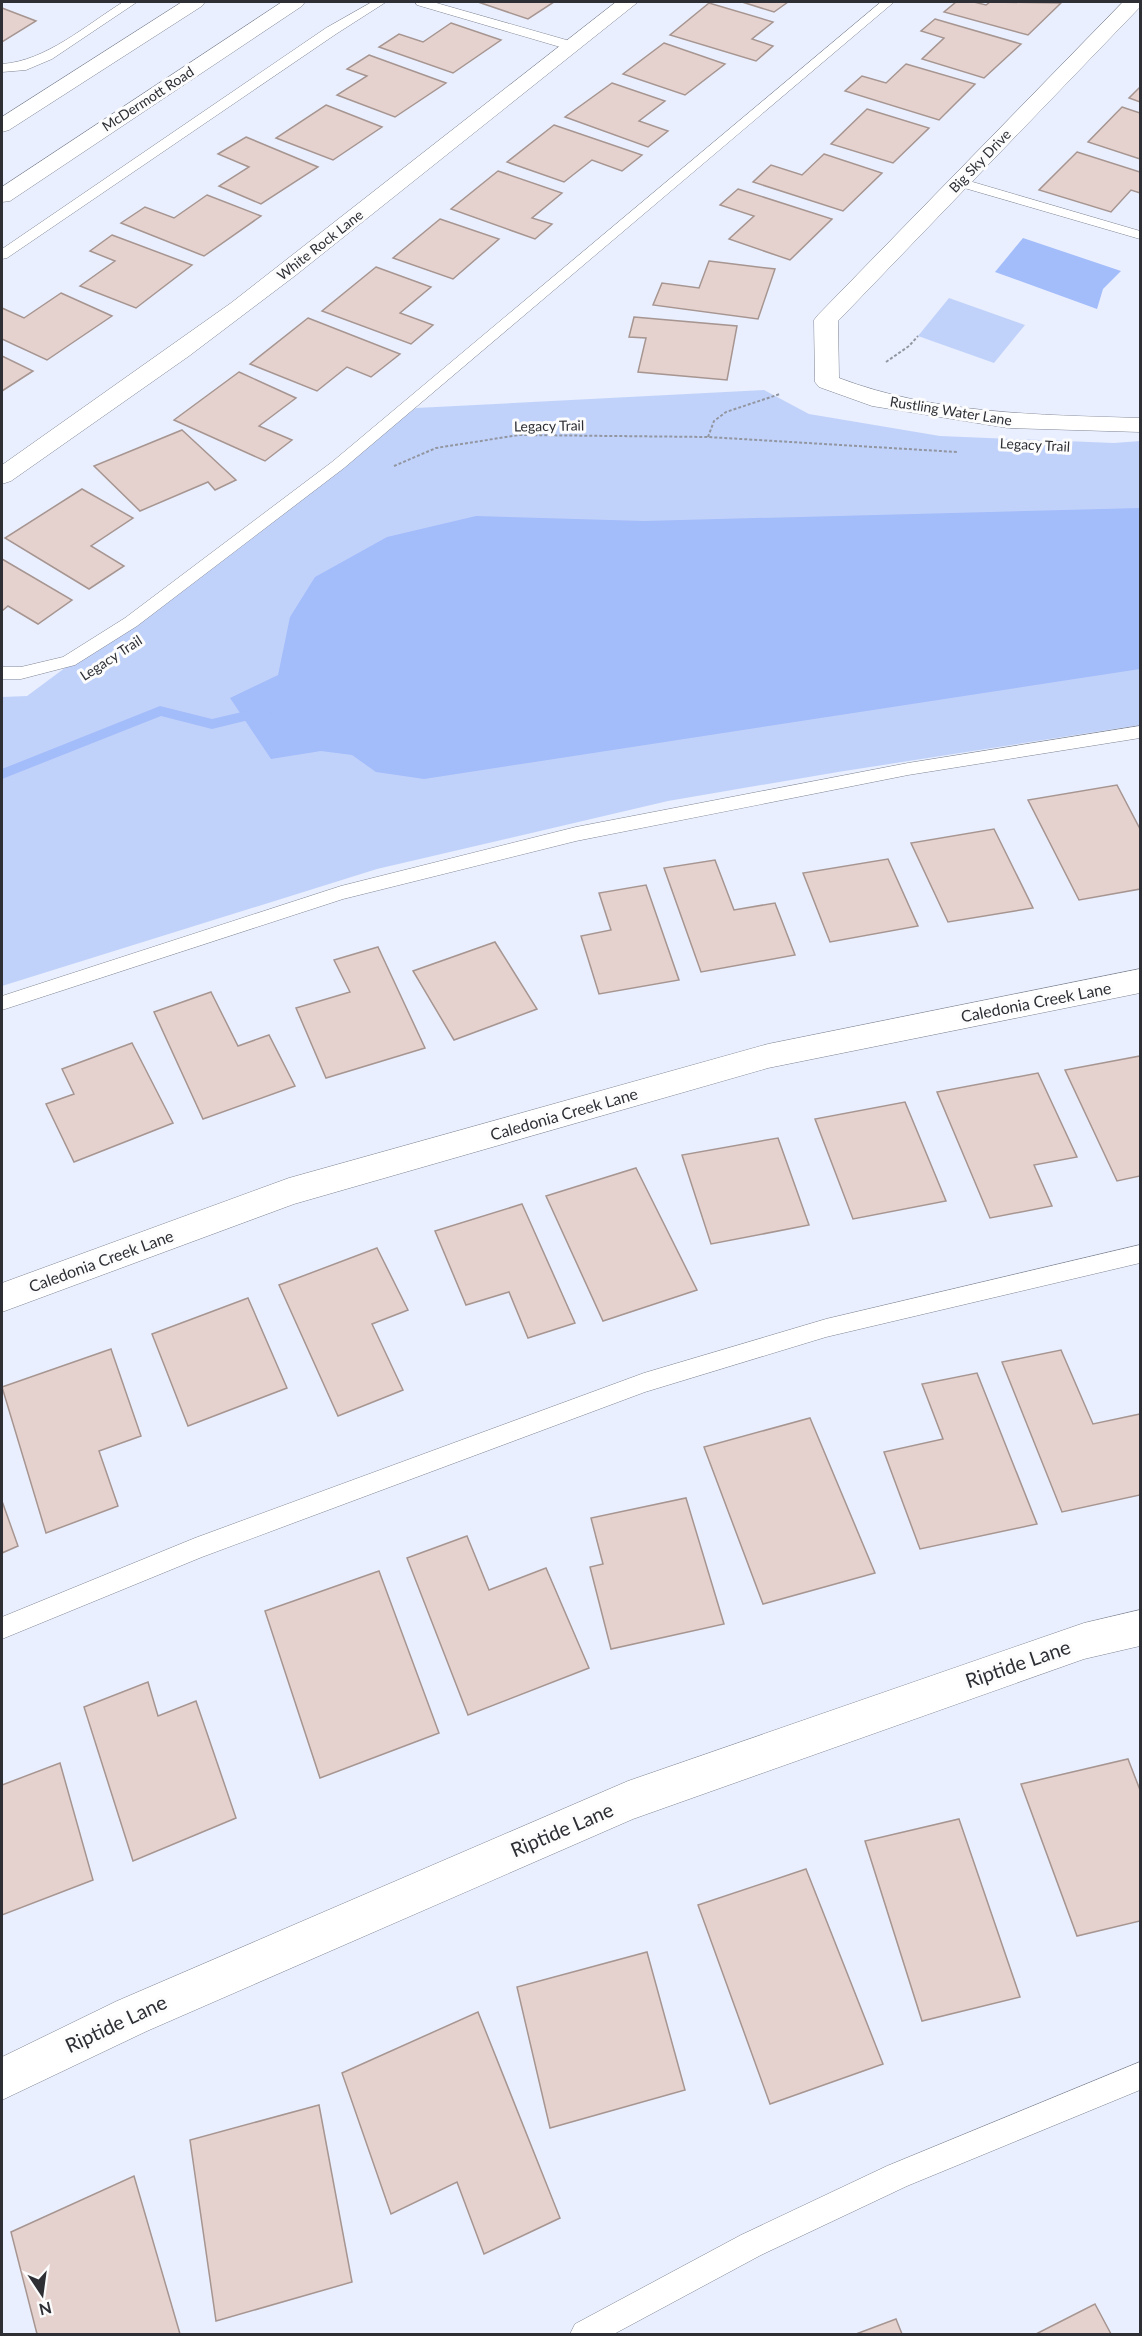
<svg xmlns="http://www.w3.org/2000/svg" width="1142" height="2336" font-family="Lato,sans-serif">
<style>
.green{fill:#c1d2fa}
.water{fill:#a3bcfa}
.lines{fill:none;stroke-linecap:round;stroke-linejoin:round}
.stream{fill:#a3bcfa;fill-rule:evenodd}
.building{fill:#e5d2ce;stroke:#a69591;stroke-width:1.5}
.lane-casing{stroke:#7f8593;stroke-width:1}
.street-casing{stroke:#7f8593;stroke-width:1}
.secondary-casing{stroke:#7f8593;stroke-width:1}
.path{stroke:#9296a1;stroke-width:2;stroke-dasharray:3 2;stroke-linecap:butt}
.lane{fill:#fff;fill-rule:evenodd}
.street{fill:#fff;fill-rule:evenodd}
.secondary{fill:#fff;fill-rule:evenodd}
.labels{text-anchor:middle;stroke-width:6;stroke-linejoin:round;paint-order:stroke}
.far-street-label{font-size:14px;fill:#2d2f35;stroke:#fcfcfc}
.street-label{font-size:16px;fill:#2d2f35;stroke:#fcfcfc}
.near-street-label{font-size:20px;fill:#2d2f35;stroke:#fcfcfc}
</style>
<rect width="100%" height="100%" fill="#e9effe"/>
<g class="green">
<path d="M 949,298 L 1025,325 L 994,363 L 918,336 Z"/>
<path d="M 764,390 L 809,414 L 940,436 L 1114,443 L 1140,441 L 1140,725 L 838,772 L 668,801 L 377,869 L 2,986 L 2,697 L 27,696 L 416,408 Z"/>
</g>
<g class="water">
<path d="M 1023,238 L 1121,271 L 1103,289 L 1097,309 L 995,272 Z"/>
<path d="M 1140,508 L 1140,669 L 424,779 L 376,772 L 352,755 L 321,751 L 271,759 L 230,698 L 278,675 L 290,617 L 315,577 L 387,537 L 476,516 L 644,521 Z"/>
</g>
<g class="lines">
<path class="stream" d="M 160,706 L 212,719 L 264,707 L 271,712 L 269,715 L 212,729 L 161,716 L 2,779 L 2,769 Z"/>
</g>
<g class="building">
<path d="M 478,2 L 554,2 L 528,19 Z"/>
<path d="M 742,2 L 788,2 L 774,12 Z"/>
<path d="M 956,2 L 974,2 L 986,5 L 990,2 L 1061,3 L 1028,35 L 944,12 Z"/>
<path d="M 709,3 L 773,22 L 752,39 L 773,46 L 756,61 L 670,35 Z"/>
<path d="M 2,8 L 36,21 L 2,42 Z"/>
<path d="M 935,19 L 1021,44 L 984,78 L 922,59 L 944,38 L 921,31 Z"/>
<path d="M 451,23 L 501,40 L 453,73 L 379,47 L 399,34 L 423,42 Z"/>
<path d="M 664,43 L 725,64 L 685,95 L 623,74 Z"/>
<path d="M 369,55 L 446,83 L 395,117 L 337,95 L 367,76 L 347,69 Z"/>
<path d="M 906,64 L 975,84 L 939,120 L 845,91 L 862,76 L 886,83 Z"/>
<path d="M 612,83 L 665,101 L 639,121 L 668,131 L 648,147 L 565,117 Z"/>
<path d="M 1140,87 L 1140,102 L 1129,98 Z"/>
<path d="M 326,105 L 382,127 L 333,160 L 276,138 Z"/>
<path d="M 1122,107 L 1140,113 L 1140,159 L 1088,142 Z"/>
<path d="M 867,109 L 929,128 L 893,163 L 831,144 Z"/>
<path d="M 554,125 L 642,155 L 622,171 L 592,160 L 564,182 L 507,162 Z"/>
<path d="M 246,137 L 318,167 L 261,204 L 219,186 L 249,167 L 218,154 Z"/>
<path d="M 1077,152 L 1140,172 L 1140,193 L 1131,190 L 1111,212 L 1039,190 Z"/>
<path d="M 824,154 L 882,173 L 843,211 L 753,182 L 771,165 L 802,175 Z"/>
<path d="M 498,171 L 562,193 L 532,218 L 552,224 L 535,239 L 451,209 Z"/>
<path d="M 738,189 L 832,219 L 790,260 L 729,239 L 754,216 L 720,205 Z"/>
<path d="M 207,195 L 261,216 L 204,256 L 121,223 L 145,207 L 174,218 Z"/>
<path d="M 440,219 L 499,239 L 453,279 L 393,258 Z"/>
<path d="M 112,235 L 192,265 L 136,308 L 80,286 L 115,261 L 90,251 Z"/>
<path d="M 709,261 L 775,269 L 758,319 L 653,305 L 662,283 L 699,288 Z"/>
<path d="M 376,267 L 431,287 L 400,313 L 433,325 L 411,344 L 322,311 Z"/>
<path d="M 61,293 L 112,316 L 47,360 L 2,339 L 2,308 L 24,318 Z"/>
<path d="M 634,317 L 737,326 L 727,380 L 638,372 L 646,338 L 629,337 Z"/>
<path d="M 308,318 L 400,354 L 371,377 L 347,367 L 317,391 L 250,364 Z"/>
<path d="M 2,356 L 33,371 L 2,391 Z"/>
<path d="M 239,372 L 296,398 L 259,426 L 292,440 L 265,461 L 174,420 Z"/>
<path d="M 182,430 L 236,480 L 215,490 L 208,482 L 140,511 L 94,466 Z"/>
<path d="M 82,489 L 133,518 L 91,546 L 124,566 L 89,589 L 5,538 Z"/>
<path d="M 2,559 L 72,600 L 38,624 L 8,606 L 2,611 Z"/>
<path d="M 1117,785 L 1140,829 L 1140,889 L 1079,900 L 1028,800 Z"/>
<path d="M 994,829 L 1033,908 L 948,922 L 911,843 Z"/>
<path d="M 888,859 L 918,926 L 830,942 L 803,873 Z"/>
<path d="M 715,860 L 734,910 L 775,903 L 795,955 L 701,972 L 664,868 Z"/>
<path d="M 646,885 L 679,980 L 599,994 L 581,936 L 611,930 L 599,893 Z"/>
<path d="M 495,942 L 537,1009 L 454,1040 L 413,971 Z"/>
<path d="M 378,947 L 425,1048 L 326,1078 L 296,1008 L 350,992 L 334,960 Z"/>
<path d="M 211,992 L 238,1046 L 269,1035 L 295,1086 L 203,1119 L 154,1012 Z"/>
<path d="M 132,1043 L 173,1123 L 74,1162 L 46,1104 L 74,1094 L 62,1069 Z"/>
<path d="M 1140,1056 L 1140,1176 L 1117,1181 L 1065,1070 Z"/>
<path d="M 1038,1073 L 1077,1157 L 1034,1165 L 1052,1206 L 990,1218 L 937,1092 Z"/>
<path d="M 905,1102 L 946,1201 L 853,1219 L 815,1119 Z"/>
<path d="M 778,1138 L 809,1225 L 711,1244 L 682,1155 Z"/>
<path d="M 636,1168 L 697,1290 L 603,1321 L 546,1196 Z"/>
<path d="M 522,1204 L 575,1323 L 528,1338 L 509,1292 L 466,1305 L 435,1231 Z"/>
<path d="M 377,1248 L 408,1310 L 372,1324 L 403,1390 L 338,1416 L 279,1285 Z"/>
<path d="M 248,1298 L 287,1388 L 188,1426 L 152,1334 Z"/>
<path d="M 111,1349 L 141,1436 L 99,1451 L 118,1506 L 46,1533 L 2,1387 Z"/>
<path d="M 1061,1350 L 1093,1424 L 1140,1414 L 1140,1495 L 1062,1512 L 1002,1362 Z"/>
<path d="M 977,1373 L 1037,1524 L 920,1549 L 884,1452 L 943,1439 L 922,1384 Z"/>
<path d="M 810,1418 L 875,1573 L 763,1604 L 704,1447 Z"/>
<path d="M 686,1498 L 724,1624 L 611,1649 L 590,1567 L 603,1564 L 591,1518 Z"/>
<path d="M 2,1501 L 18,1546 L 2,1553 Z"/>
<path d="M 467,1536 L 489,1590 L 546,1568 L 589,1668 L 468,1715 L 407,1558 Z"/>
<path d="M 379,1571 L 439,1733 L 320,1778 L 265,1611 Z"/>
<path d="M 148,1682 L 158,1716 L 196,1701 L 236,1818 L 133,1861 L 84,1707 Z"/>
<path d="M 1128,1759 L 1140,1790 L 1140,1921 L 1077,1936 L 1021,1784 Z"/>
<path d="M 60,1763 L 93,1880 L 2,1915 L 2,1785 Z"/>
<path d="M 959,1819 L 1020,1997 L 922,2021 L 865,1841 Z"/>
<path d="M 806,1869 L 883,2064 L 770,2104 L 698,1905 Z"/>
<path d="M 647,1952 L 685,2090 L 550,2128 L 517,1987 Z"/>
<path d="M 478,2012 L 560,2218 L 484,2254 L 457,2182 L 391,2214 L 342,2073 Z"/>
<path d="M 319,2105 L 352,2282 L 216,2321 L 190,2140 Z"/>
<path d="M 134,2176 L 180,2334 L 37,2334 L 11,2232 Z"/>
<path d="M 1095,2304 L 1111,2334 L 1036,2334 Z"/>
<path d="M 896,2319 L 902,2334 L 856,2334 Z"/>
</g>
<g class="lines">
<g class="lane-casing">
<g id="lane">
<path d="M 123,2 L 137,2 L 52,59 L 26,70 L 2,72 L 2,64 C 46,61 86,25 123,2 Z"/>
<path d="M 372,2 L 386,2 L 336,34 L 7,258 L 2,259 L 2,249 L 326,28 Z"/>
<path d="M 415,2 L 433,2 L 577,43 L 578,46 L 577,49 L 567,49 L 417,5 Z"/>
<path d="M 881,2 L 894,2 L 344,468 L 137,626 L 75,665 L 21,679 L 2,679 L 2,667 L 21,667 L 63,657 L 125,618 L 332,462 Z"/>
<path d="M 959,178 L 1140,231 L 1140,239 L 954,185 L 952,182 Z"/>
<path d="M 1140,726 L 1140,738 L 908,775 L 576,841 L 343,899 L 2,1010 L 2,996 L 341,886 L 576,827 L 908,763 Z"/>
<path d="M 1140,1245 L 1140,1263 L 826,1337 L 645,1392 L 202,1557 L 2,1639 L 2,1617 L 195,1538 L 644,1373 L 826,1319 Z"/>
<path d="M 1140,2062 L 1140,2090 L 907,2186 L 761,2255 L 614,2334 L 570,2334 L 575,2324 L 741,2235 L 887,2166 Z"/>
</g>
</g>
<g class="street-casing">
<g id="street">
<path d="M 616,2 L 638,2 L 296,275 L 189,356 L 11,481 L 2,484 L 2,465 L 231,303 Z"/>
<path d="M 1123,2 L 1140,2 L 1140,7 L 838,321 L 839,378 C 934,414 1039,415 1140,418 L 1140,432 L 1008,428 L 872,406 L 819,387 L 815,382 L 814,320 L 818,315 Z"/>
<path d="M 1140,969 L 1140,993 L 768,1068 L 294,1204 L 2,1312 L 2,1283 L 289,1178 L 768,1044 Z"/>
<path d="M 1140,1610 L 1140,1646 L 1084,1659 L 633,1819 L 147,2031 L 2,2100 L 2,2057 L 117,2001 L 628,1781 L 1084,1623 Z"/>
</g>
</g>
<g class="secondary-casing">
<g id="secondary">
<path d="M 182,2 L 205,2 L 202,6 L 9,130 L 2,132 L 2,117 Z"/>
<path d="M 282,2 L 305,2 L 302,6 L 10,201 L 2,202 L 2,187 Z"/>
</g>
</g>
<g class="path">
<path d="M 886,362 L 909,346 L 918,336"/>
<path d="M 708,437 L 714,421 L 726,412 L 780,394"/>
<path d="M 394,466 L 436,448 L 519,435 L 708,437 L 957,452"/>
</g>
<use href="#lane" class="lane"/>
<use href="#street" class="street"/>
<use href="#secondary" class="secondary"/>
</g>
<g class="labels">
<g class="far-street-label">
<text transform="translate(148 99) rotate(-33)" y="5">McDermott Road</text>
<text transform="translate(980 161) rotate(-46)" y="5">Big Sky Drive</text>
<text transform="translate(320 245) rotate(-38)" y="5">White Rock Lane</text>
<text transform="translate(951 411) rotate(9)" y="5">Rustling Water Lane</text>
<text transform="translate(549 426) rotate(-1)" y="5">Legacy Trail</text>
<text transform="translate(1035 445) rotate(3)" y="5">Legacy Trail</text>
<text transform="translate(111 658) rotate(-33)" y="5">Legacy Trail</text>
</g>
<g class="street-label">
<text transform="translate(1036 1002) rotate(-11)" y="6">Caledonia Creek Lane</text>
<text transform="translate(564 1114) rotate(-16)" y="6">Caledonia Creek Lane</text>
<text transform="translate(101 1261) rotate(-20)" y="6">Caledonia Creek Lane</text>
</g>
<g class="near-street-label">
<text transform="translate(1018 1664) rotate(-19)" y="7">Riptide Lane</text>
<text transform="translate(562 1830) rotate(-23)" y="7">Riptide Lane</text>
<text transform="translate(116 2024) rotate(-25)" y="7">Riptide Lane</text>
</g>
</g>
<rect width="1142" height="2336" fill="none" stroke="#2d2f35" stroke-width="6"/>
<g transform="translate(42 2294) rotate(167)" stroke="#fcfcfc" stroke-width="4.5" paint-order="stroke">
<path d="M0-4.5L10 22L0 15L-10 22Z" fill="#2d2f35"/>
<text y="-9" font-size="16" font-weight="bold" text-anchor="middle" fill="#2d2f35">N</text>
</g>
</svg>
